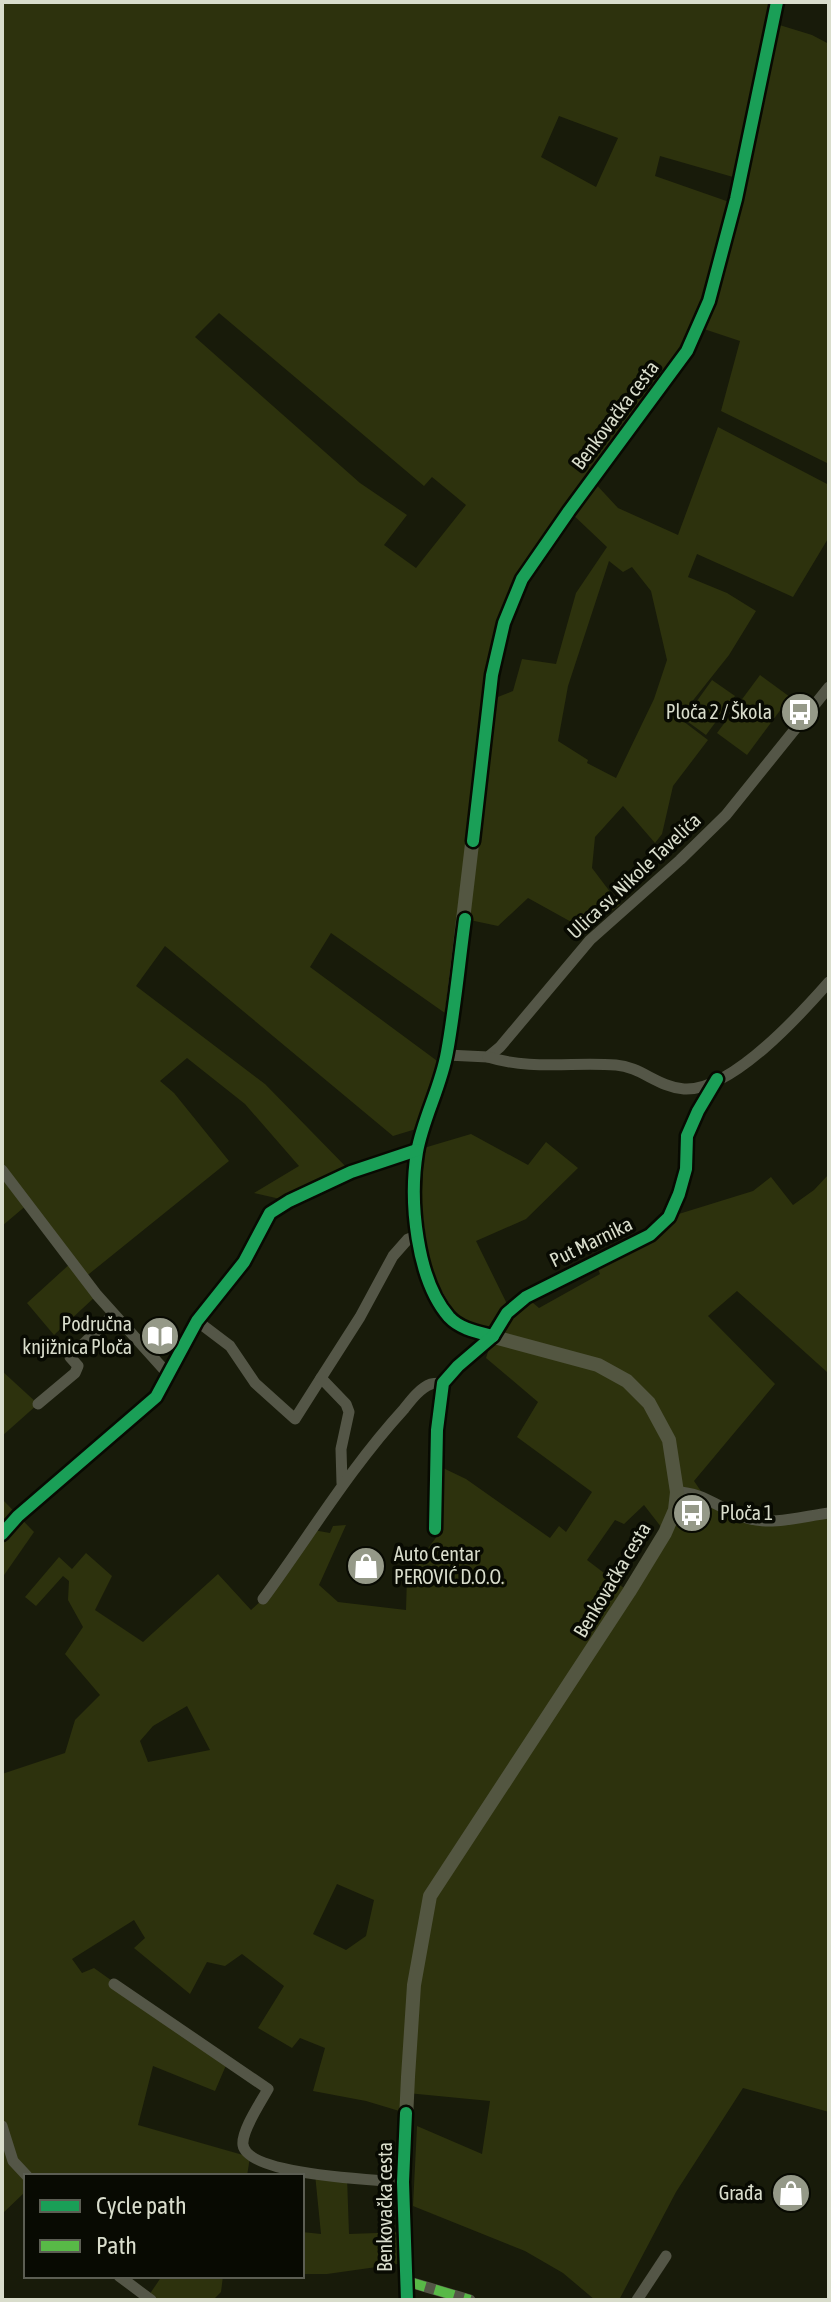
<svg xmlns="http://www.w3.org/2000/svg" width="831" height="2302" font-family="'Asap Condensed',sans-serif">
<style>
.green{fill:#2d320d;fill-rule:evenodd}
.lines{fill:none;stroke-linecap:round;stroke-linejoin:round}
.minor{stroke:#545647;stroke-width:11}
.major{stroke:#535641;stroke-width:14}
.quiet{stroke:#58b947;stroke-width:10;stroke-dasharray:20 10;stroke-linecap:butt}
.cycleway-casing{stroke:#080a02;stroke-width:17}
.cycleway{stroke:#1a9f57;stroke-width:12}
.labels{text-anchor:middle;stroke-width:7;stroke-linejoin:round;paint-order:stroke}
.street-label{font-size:20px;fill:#d9ddcc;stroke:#080a02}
.poi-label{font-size:20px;fill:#d9ddcc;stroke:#080a02;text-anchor:end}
</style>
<rect width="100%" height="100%" fill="#181b0a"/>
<g class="green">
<path d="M 2,2 L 777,2 L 773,23 L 812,35 L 829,44 L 829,464 L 721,411 L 740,341 L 698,327 L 592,480 L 618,508 L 678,535 L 718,427 L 829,485 L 829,537 L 793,597 L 697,554 L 688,577 L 727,593 L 756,611 L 729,655 L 679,718 L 708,740 L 673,786 L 662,834 L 655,843 L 623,806 L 595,837 L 592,868 L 620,905 L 584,929 L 528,898 L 498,926 L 465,919 L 452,1018 L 331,933 L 310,967 L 444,1066 L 416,1129 L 393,1136 L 165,946 L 136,986 L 265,1084 L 351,1172 L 289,1201 L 254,1193 L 299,1166 L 245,1104 L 187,1058 L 160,1081 L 174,1093 L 229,1161 L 84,1278 L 97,1295 L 54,1335 L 27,1303 L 72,1262 L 28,1204 L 2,1226 ZM 559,116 L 618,138 L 596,187 L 541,157 ZM 660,156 L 740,179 L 735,204 L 655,176 ZM 219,313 L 424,486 L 432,477 L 466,505 L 416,568 L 384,545 L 407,515 L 360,483 L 195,337 ZM 569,511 L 607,547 L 576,593 L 556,664 L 522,659 L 513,691 L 490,700 L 522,579 ZM 609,561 L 623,572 L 632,567 L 651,591 L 667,660 L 654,699 L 616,778 L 587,763 L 588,760 L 558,741 L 568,686 Z"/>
<path d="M 760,675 L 790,697 L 747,755 L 717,733 Z"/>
<path d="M 712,680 L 735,696 L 706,735 L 684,719 Z"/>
<path d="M 471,1134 L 528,1165 L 546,1142 L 578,1168 L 526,1219 L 476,1241 L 510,1310 L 526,1297 L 539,1308 L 600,1274 L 595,1261 L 650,1235 L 669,1217 L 753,1191 L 771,1177 L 793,1205 L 814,1190 L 829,1174 L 829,1370 L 827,1372 L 737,1291 L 708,1316 L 775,1384 L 694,1481 L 707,1500 L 749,1519 L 829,1513 L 829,2112 L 743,2088 L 676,2192 L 619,2300 L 595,2300 L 563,2273 L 525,2251 L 413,2206 L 417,2126 L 482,2154 L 490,2101 L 407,2093 L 406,2113 L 366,2101 L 313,2091 L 325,2048 L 300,2038 L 292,2048 L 258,2028 L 284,1986 L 242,1954 L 225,1966 L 207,1962 L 190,1994 L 134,1948 L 145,1938 L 134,1920 L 72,1959 L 82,1973 L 94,1968 L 227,2063 L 215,2091 L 153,2066 L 138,2125 L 250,2157 L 247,2176 L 26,2176 L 26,2191 L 2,2214 L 2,1774 L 65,1753 L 75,1720 L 100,1695 L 65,1654 L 83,1627 L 68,1600 L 69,1581 L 63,1576 L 36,1606 L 25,1597 L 59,1557 L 72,1569 L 86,1553 L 112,1576 L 95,1610 L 143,1642 L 218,1574 L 251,1610 L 263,1599 L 313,1530 L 330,1533 L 333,1526 L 346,1525 L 319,1585 L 338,1602 L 406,1610 L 407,1577 L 443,1528 L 443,1468 L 466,1479 L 550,1538 L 559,1526 L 566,1532 L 592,1492 L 517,1437 L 538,1402 L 486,1358 L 493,1336 L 468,1330 L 428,1281 L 417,1150 ZM 644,1505 L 665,1532 L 629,1592 L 587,1560 L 615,1520 L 624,1524 ZM 187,1706 L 210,1750 L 148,1762 L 140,1741 L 153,1726 ZM 337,1884 L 374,1900 L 366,1936 L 346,1950 L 313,1934 Z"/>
<path d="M 2,1371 L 38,1404 L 2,1436 Z"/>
<path d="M 2,1499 L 34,1532 L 2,1578 Z"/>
<path d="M 315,2174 L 347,2177 L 349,2234 L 404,2232 L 405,2263 L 327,2274 L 302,2274 L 302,2232 L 321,2234 Z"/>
<path d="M 162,2276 L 223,2276 L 221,2292 L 213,2300 L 151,2300 L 147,2298 Z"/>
</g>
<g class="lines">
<g class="minor">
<path d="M 447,1055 L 488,1057 L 500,1047 L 590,940 L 680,860 L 726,815 L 829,687"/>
<path d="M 488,1057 C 529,1070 573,1062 616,1065 C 641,1067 658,1087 684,1089 C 731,1092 800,1015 829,982"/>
<path d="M 2,1170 L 97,1295 L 168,1374"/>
<path d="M 197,1321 L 230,1346 L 255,1383 L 295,1419 L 321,1378"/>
<path d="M 38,1404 L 75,1373 L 78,1366 L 70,1357 L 113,1315"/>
<path d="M 342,1483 L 341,1449 L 349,1412 L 346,1404 L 321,1378 L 360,1317 L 393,1256 L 408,1239 L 418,1235"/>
<path d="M 677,1492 C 703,1492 721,1510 747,1518 C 771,1526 804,1516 829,1513"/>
<path d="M 435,1529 L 437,1430 L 443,1383 L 458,1366 L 493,1336 L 507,1313 L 526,1297 L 650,1235 L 669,1217 L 679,1194 L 686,1169 L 687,1136 L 698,1111 L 717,1079"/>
<path d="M 2,1534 L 18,1516 L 156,1397 L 197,1321 L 244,1262 L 270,1213 L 289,1201 L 351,1172 L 417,1150"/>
<path d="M 263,1599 C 310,1535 350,1468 404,1409 C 411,1400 420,1388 431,1384 C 433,1383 441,1383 443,1383"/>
<path d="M 114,1984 L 268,2089 C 261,2102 241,2131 243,2145 C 248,2175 375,2180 403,2182"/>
<path d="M 2,2126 L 13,2161 L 27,2176"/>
<path d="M 119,2276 L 151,2300"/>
<path d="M 406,2281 L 470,2300"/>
<path d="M 637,2300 L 666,2256"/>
</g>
<path class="major" d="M 407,2300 L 403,2182 L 408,2077 L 414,1985 L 430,1896 L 629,1592 L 665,1533 L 675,1510 L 677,1492 L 669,1440 L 649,1403 L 627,1381 L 598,1365 L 468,1330 L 450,1319 L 428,1281 L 420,1253 L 415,1207 L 415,1169 L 417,1150 L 447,1055 L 492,675 L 504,623 L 522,579 L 569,511 L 687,351 L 709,301 L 736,199 L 777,2"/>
<path class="quiet" d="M 406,2281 L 470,2300"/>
<g class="cycleway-casing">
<g id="cycleway">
<path d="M 473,841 L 492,675 L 504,623 L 522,579 L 569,511 L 687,351 L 709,301 L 736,199 L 777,2"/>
<path d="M 465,919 C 459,963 455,1008 447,1052 C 441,1087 423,1118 417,1152 C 409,1200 416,1279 449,1317 C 460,1329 477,1332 493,1336"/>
<path d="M 435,1529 L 437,1430 L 443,1383 L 458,1366 L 493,1336 L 507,1313 L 526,1297 L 650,1235 L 669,1217 L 679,1194 L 686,1169 L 687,1136 L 698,1111 L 717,1079"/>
<path d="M 2,1534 L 18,1516 L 156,1397 L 197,1321 L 244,1262 L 270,1213 L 289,1201 L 351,1172 L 417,1150"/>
<path d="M 406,2113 L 403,2182 L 407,2300"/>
</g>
</g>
<use href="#cycleway" class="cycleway"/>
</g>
<defs>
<g id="bus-disc" transform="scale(2)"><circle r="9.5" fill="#959988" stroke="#080a02"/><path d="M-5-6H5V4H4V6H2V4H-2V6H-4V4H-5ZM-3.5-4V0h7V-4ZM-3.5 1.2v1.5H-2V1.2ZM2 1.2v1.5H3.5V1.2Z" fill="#fff"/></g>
<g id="library-disc" transform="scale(2)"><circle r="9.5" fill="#959988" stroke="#080a02"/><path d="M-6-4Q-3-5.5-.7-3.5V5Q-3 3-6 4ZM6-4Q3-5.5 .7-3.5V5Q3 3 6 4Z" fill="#fff"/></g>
<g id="shop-disc" transform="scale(2)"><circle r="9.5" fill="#959988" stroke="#080a02"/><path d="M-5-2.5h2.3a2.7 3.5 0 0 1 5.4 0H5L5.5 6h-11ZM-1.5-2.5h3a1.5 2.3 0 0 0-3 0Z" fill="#fff"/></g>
</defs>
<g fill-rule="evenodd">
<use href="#bus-disc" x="800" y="712"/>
<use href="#library-disc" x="160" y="1336"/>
<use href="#bus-disc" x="692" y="1513"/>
<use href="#shop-disc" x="366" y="1566"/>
<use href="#shop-disc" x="791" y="2193"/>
</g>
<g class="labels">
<g class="street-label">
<text transform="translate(615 415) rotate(-53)" y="7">Benkovačka cesta</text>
<text transform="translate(634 876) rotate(-43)" y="7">Ulica sv. Nikole Tavelića</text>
<text transform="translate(591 1242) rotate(-26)" y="7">Put Marnika</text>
<text transform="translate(612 1580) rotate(-59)" y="7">Benkovačka cesta</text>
<text transform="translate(385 2207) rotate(-90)" y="7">Benkovačka cesta</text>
</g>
<g class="poi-label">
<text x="772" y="719">Ploča 2 / Škola</text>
<text x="132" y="1331">Područna<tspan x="132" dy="23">knjižnica Ploča</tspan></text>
<text x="720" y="1520" text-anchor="start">Ploča 1</text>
<text x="394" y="1561" text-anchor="start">Auto Centar<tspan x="394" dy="23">PEROVIĆ D.O.O.</tspan></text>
<text x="763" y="2200">Građa</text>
</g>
</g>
<rect width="831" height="2302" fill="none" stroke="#d9ddcc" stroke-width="8"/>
<rect x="24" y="2174" width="280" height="104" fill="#080a02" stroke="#5c5e53" stroke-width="2"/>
<rect x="40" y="2200" width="40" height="12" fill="#1a9f57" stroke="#5c5e53" stroke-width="2"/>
<text x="96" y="2214" font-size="24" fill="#d9ddcc">Cycle path</text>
<rect x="40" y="2240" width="40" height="12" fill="#58b947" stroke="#5c5e53" stroke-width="2"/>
<text x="96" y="2254" font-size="24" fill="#d9ddcc">Path</text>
</svg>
